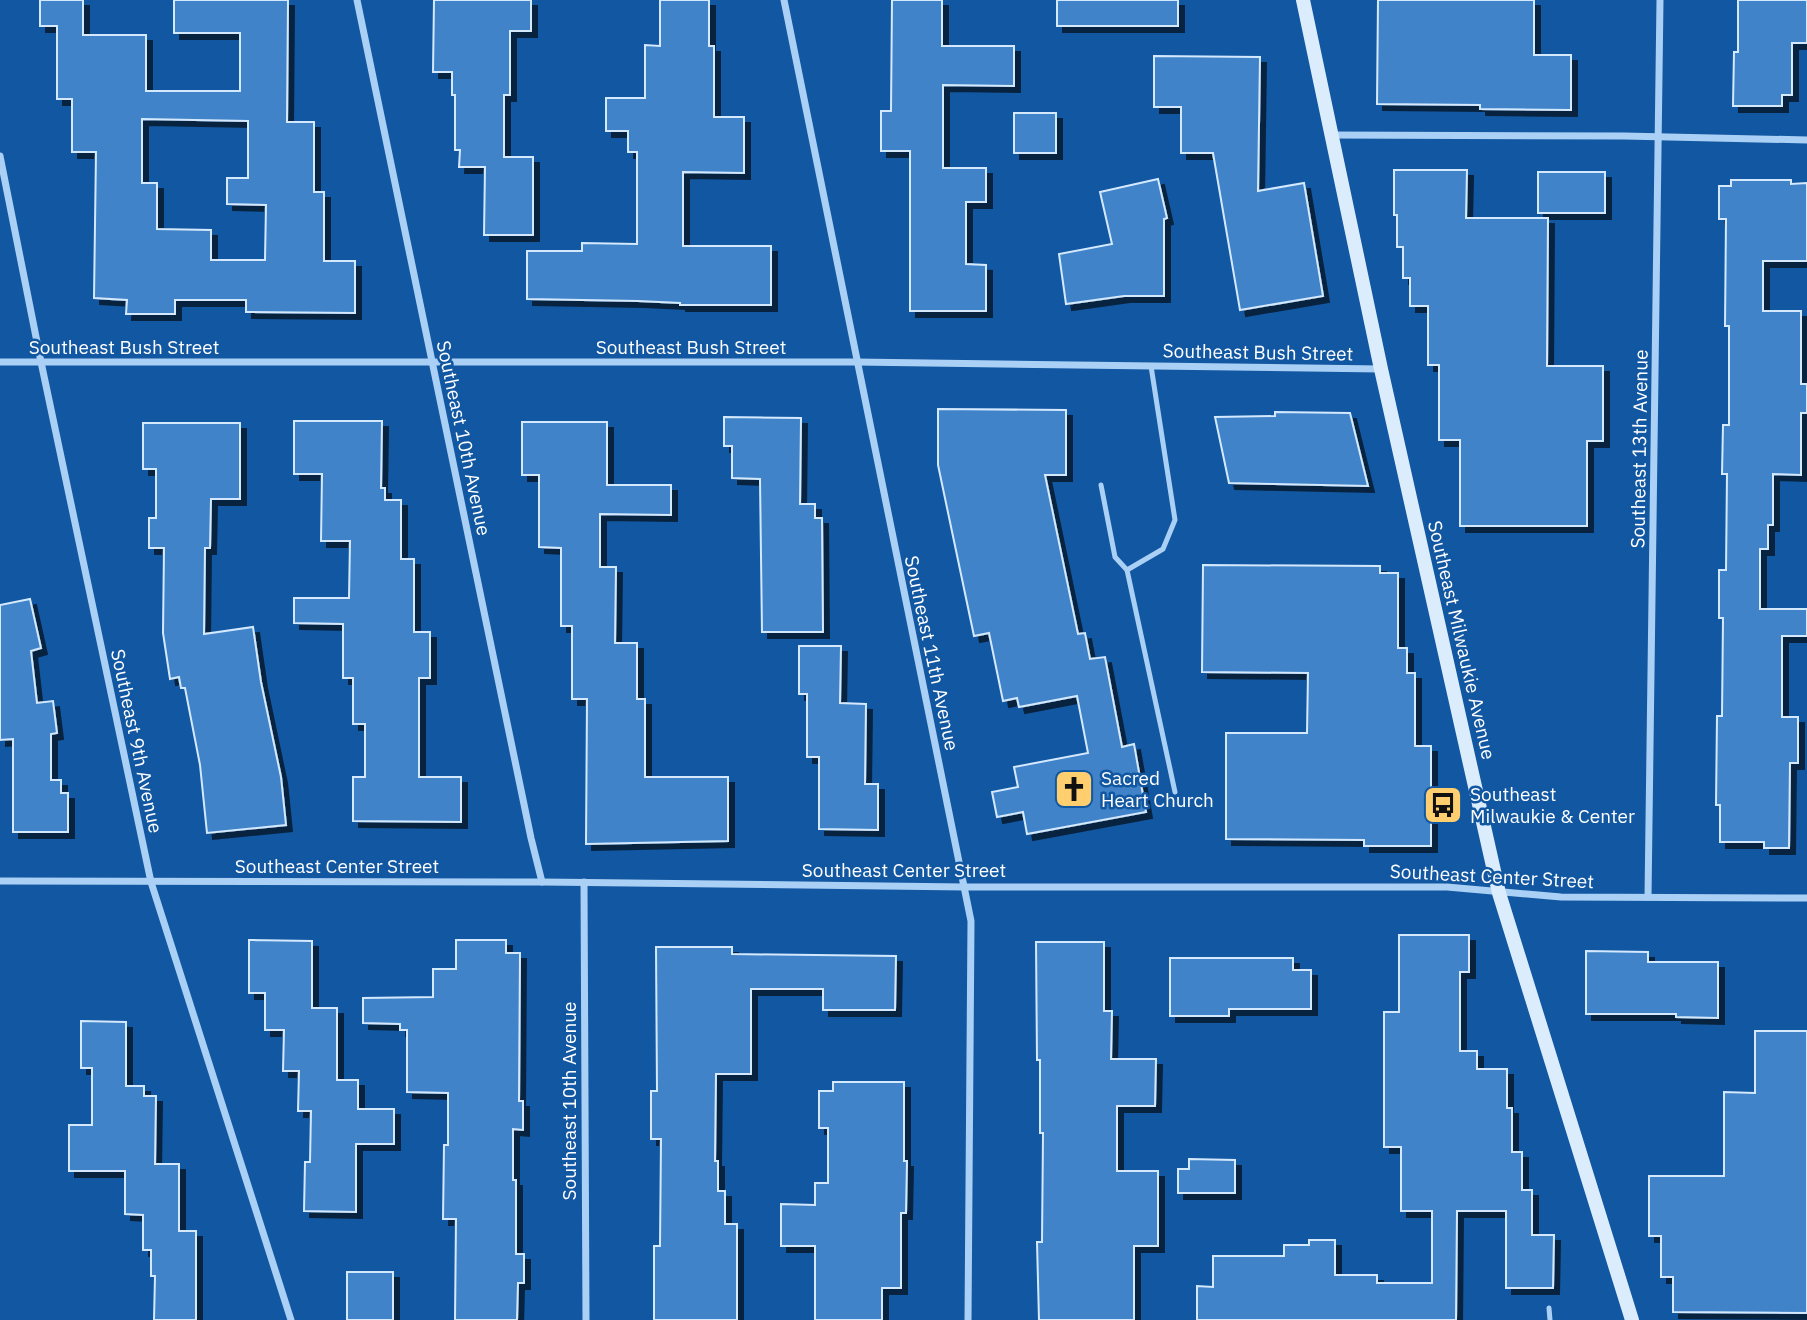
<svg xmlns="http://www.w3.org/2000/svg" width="1807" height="1320" font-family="'IBM Plex Sans',sans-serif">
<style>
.building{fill:#3f83c8;stroke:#d4e9fe;stroke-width:2;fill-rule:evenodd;filter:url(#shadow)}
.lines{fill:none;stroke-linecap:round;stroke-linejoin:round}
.service{stroke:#abd0f5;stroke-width:5}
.minor{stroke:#abd0f5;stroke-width:7}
.secondary{stroke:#dbecfd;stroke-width:14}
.labels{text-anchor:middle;stroke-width:5;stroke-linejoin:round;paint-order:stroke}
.street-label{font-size:19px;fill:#fff;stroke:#1257a1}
.poi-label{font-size:19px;fill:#fff;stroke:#1257a1;text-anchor:start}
</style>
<defs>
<filter id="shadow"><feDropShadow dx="6" dy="6" stdDeviation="0" flood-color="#0009"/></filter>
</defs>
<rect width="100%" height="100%" fill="#1257a1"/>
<g class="building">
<path d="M 40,0 L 83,0 L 83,35 L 146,35 L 146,91 L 240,91 L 240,33 L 174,33 L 174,0 L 288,0 L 287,122 L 314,122 L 314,192 L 324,192 L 324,261 L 355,261 L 355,313 L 246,312 L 246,300 L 175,300 L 175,314 L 126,314 L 127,300 L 94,298 L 96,152 L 72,152 L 72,99 L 57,99 L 57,26 L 40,26 ZM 142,119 L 248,121 L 248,178 L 227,178 L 227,204 L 266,205 L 265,260 L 211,260 L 211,230 L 157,229 L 157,183 L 142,183 Z"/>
<path d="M 434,0 L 531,0 L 531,31 L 510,31 L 510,95 L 504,95 L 504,157 L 533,157 L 533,235 L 484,235 L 485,167 L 459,167 L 460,150 L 455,150 L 455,95 L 452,95 L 452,72 L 433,72 Z"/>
<path d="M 660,0 L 709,0 L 709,46 L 714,46 L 714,117 L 744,117 L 744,173 L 683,172 L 683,246 L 771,246 L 771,305 L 680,305 L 680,303 L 638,301 L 527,299 L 527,251 L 582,251 L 582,243 L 637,244 L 637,152 L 628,152 L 628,131 L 606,131 L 606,98 L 645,98 L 645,45 L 660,46 Z"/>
<path d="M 892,0 L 942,0 L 942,46 L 1014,46 L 1014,86 L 943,85 L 943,168 L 986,168 L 986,202 L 966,202 L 966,264 L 986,265 L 986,311 L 910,311 L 910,151 L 881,151 L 881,111 L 891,111 Z"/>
<rect x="1057" y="0" width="121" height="26"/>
<path d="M 1378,0 L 1534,0 L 1534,55 L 1571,55 L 1571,110 L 1480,109 L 1480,105 L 1377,104 Z"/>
<path d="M 1738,0 L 1807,0 L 1807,43 L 1792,43 L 1792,95 L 1782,95 L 1782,106 L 1733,106 L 1734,52 L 1738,52 Z"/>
<path d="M 1154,56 L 1260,57 L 1258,191 L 1304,183 L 1323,296 L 1240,310 L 1213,153 L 1181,153 L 1181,107 L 1154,107 Z"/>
<rect x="1014" y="113" width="42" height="40"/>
<path d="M 1394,170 L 1467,170 L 1466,218 L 1548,218 L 1547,366 L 1603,366 L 1603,441 L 1587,441 L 1587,526 L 1460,526 L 1460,440 L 1439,440 L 1439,365 L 1428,365 L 1428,306 L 1410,306 L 1410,278 L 1403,278 L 1403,247 L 1397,247 L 1397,215 L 1394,215 Z"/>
<rect x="1538" y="172" width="67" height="41"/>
<path d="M 1158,179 L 1167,218 L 1164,219 L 1164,296 L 1124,296 L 1066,304 L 1059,254 L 1112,244 L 1100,192 Z"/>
<path d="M 1731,180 L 1791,180 L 1791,184 L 1807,183 L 1807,261 L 1763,261 L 1763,311 L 1801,311 L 1801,384 L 1807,384 L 1807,413 L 1801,413 L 1801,475 L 1773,474 L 1773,525 L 1768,525 L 1768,549 L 1760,549 L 1760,609 L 1807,609 L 1807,636 L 1782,636 L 1782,717 L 1798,717 L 1798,763 L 1790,763 L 1789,848 L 1764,848 L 1764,842 L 1720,842 L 1720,805 L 1716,805 L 1717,716 L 1722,716 L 1723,618 L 1719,618 L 1719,570 L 1726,570 L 1727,474 L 1722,474 L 1723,425 L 1729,425 L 1729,326 L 1725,326 L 1726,219 L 1719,219 L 1719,186 L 1731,186 Z"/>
<path d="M 938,409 L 1066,410 L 1066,475 L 1045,475 L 1078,634 L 1085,633 L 1090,659 L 1105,657 L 1122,747 L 1134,744 L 1146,812 L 1027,834 L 1023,812 L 997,817 L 992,792 L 1018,787 L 1014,767 L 1088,753 L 1077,696 L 1019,707 L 1017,698 L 1003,701 L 989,633 L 974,636 L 938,465 Z"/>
<path d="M 1275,412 L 1350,413 L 1368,486 L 1229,483 L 1215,417 L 1275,416 Z"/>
<path d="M 724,417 L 801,418 L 800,504 L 815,504 L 815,518 L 822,518 L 823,632 L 762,632 L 760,479 L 732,478 L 732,446 L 724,446 Z"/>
<path d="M 294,421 L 382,421 L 381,488 L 385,488 L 385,500 L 401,500 L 401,559 L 414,559 L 414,632 L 430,632 L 430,678 L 419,678 L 419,777 L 461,777 L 461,822 L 353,821 L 353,777 L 365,777 L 365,724 L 353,724 L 353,678 L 343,678 L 343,624 L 294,623 L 294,598 L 349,598 L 350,541 L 321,541 L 322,474 L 294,474 Z"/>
<path d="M 522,422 L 607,422 L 607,485 L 671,485 L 671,515 L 600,514 L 600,567 L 616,567 L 615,643 L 637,643 L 637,699 L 645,699 L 645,777 L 728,777 L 728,841 L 586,844 L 587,699 L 572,699 L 572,626 L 561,626 L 561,548 L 539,547 L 539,475 L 522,475 Z"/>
<path d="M 143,423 L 240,423 L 240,499 L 211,499 L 210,548 L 205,548 L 204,634 L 253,627 L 261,682 L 281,777 L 286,825 L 207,833 L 200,765 L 185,688 L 181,688 L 179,677 L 170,679 L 163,633 L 164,548 L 149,548 L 149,518 L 156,518 L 156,469 L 143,469 Z"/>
<path d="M 1203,565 L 1380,566 L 1380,573 L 1398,573 L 1398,648 L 1407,648 L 1407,673 L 1415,673 L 1415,746 L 1431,746 L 1431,846 L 1364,846 L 1364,840 L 1226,839 L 1226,733 L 1307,733 L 1308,673 L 1202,672 Z"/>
<path d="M 30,599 L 41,648 L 31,651 L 37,703 L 53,701 L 57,733 L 51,734 L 51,780 L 61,780 L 61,793 L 68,793 L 68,832 L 13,832 L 13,739 L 0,740 L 0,605 Z"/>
<path d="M 799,646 L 841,646 L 840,703 L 866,704 L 865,784 L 878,784 L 878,830 L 819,829 L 819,757 L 807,757 L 807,694 L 799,694 Z"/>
<path d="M 1399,935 L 1469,935 L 1469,972 L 1460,972 L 1460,1051 L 1477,1051 L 1477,1069 L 1507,1069 L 1507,1108 L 1512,1108 L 1512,1152 L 1522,1152 L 1522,1190 L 1532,1190 L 1532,1235 L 1554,1235 L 1553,1288 L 1506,1288 L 1506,1211 L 1457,1211 L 1456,1320 L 1197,1320 L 1197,1286 L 1213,1287 L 1213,1256 L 1284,1256 L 1284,1245 L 1309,1245 L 1309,1240 L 1335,1240 L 1335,1275 L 1377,1275 L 1377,1283 L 1432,1283 L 1432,1211 L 1401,1211 L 1401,1147 L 1384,1147 L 1384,1012 L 1399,1012 Z"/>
<path d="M 249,940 L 312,941 L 312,1008 L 337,1008 L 337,1080 L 358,1080 L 358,1109 L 394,1109 L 394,1144 L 356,1144 L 356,1212 L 304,1211 L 305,1162 L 310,1162 L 311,1111 L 298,1111 L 299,1071 L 283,1071 L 284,1030 L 265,1030 L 265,993 L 249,993 Z"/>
<path d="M 456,940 L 506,940 L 506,953 L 520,953 L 519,1101 L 523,1101 L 523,1130 L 513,1129 L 513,1180 L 516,1180 L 516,1254 L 524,1254 L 524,1283 L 518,1283 L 517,1320 L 455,1320 L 456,1219 L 443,1219 L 444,1145 L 448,1145 L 448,1093 L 407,1092 L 407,1030 L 400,1030 L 400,1024 L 363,1023 L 363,998 L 433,997 L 433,969 L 456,969 Z"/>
<path d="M 1036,942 L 1104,942 L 1104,1011 L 1112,1011 L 1111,1059 L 1156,1059 L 1155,1106 L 1117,1106 L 1117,1171 L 1158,1171 L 1158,1246 L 1134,1246 L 1134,1320 L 1039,1320 L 1037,1242 L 1042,1242 L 1043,1133 L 1040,1133 L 1040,1060 L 1037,1060 Z"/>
<path d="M 656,947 L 732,947 L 732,954 L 896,956 L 895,1010 L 823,1010 L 823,989 L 751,989 L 751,1074 L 716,1074 L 715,1161 L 718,1161 L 718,1191 L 725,1191 L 725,1224 L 737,1224 L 737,1320 L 654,1320 L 654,1246 L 660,1246 L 661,1139 L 651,1139 L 651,1091 L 657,1091 Z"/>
<path d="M 1586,951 L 1648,952 L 1648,962 L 1718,962 L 1718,1018 L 1676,1017 L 1676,1014 L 1586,1014 Z"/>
<path d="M 1170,958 L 1293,958 L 1293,970 L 1311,970 L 1311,1009 L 1229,1009 L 1229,1016 L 1170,1016 Z"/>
<path d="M 81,1021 L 126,1022 L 126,1086 L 144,1086 L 144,1096 L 156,1096 L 155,1164 L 179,1164 L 179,1231 L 196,1231 L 196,1320 L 154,1320 L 155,1276 L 151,1276 L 151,1250 L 143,1250 L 143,1215 L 125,1214 L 125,1171 L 69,1171 L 69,1125 L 92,1125 L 92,1068 L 81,1068 Z"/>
<path d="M 1755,1031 L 1807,1031 L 1807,1313 L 1673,1312 L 1673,1277 L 1661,1277 L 1661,1236 L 1649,1236 L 1649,1176 L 1724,1176 L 1724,1092 L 1755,1093 Z"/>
<path d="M 833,1082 L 904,1082 L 904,1161 L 907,1161 L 906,1213 L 901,1213 L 901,1288 L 882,1288 L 882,1320 L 815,1320 L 815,1246 L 781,1246 L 781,1204 L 815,1205 L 815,1183 L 828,1183 L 828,1128 L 819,1128 L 819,1091 L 833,1091 Z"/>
<path d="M 1189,1159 L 1235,1160 L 1235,1193 L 1178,1193 L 1178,1169 L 1189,1169 Z"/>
<rect x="347" y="1272" width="46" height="48"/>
</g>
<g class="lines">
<g class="service">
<path d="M 1151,366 L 1175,520 L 1163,549 L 1127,570 L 1175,792"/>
<path d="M 1101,485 L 1115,557 L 1127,570"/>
<path d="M 1549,1308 L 1550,1320"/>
</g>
<g class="minor">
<path d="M 357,0 L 531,838 L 542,882"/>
<path d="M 784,0 L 971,921 L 968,1320"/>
<path d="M 1331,135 L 1624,136 L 1807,140"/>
<path d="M 0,156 L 41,362 L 151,882 L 291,1320"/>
<path d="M 0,362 L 856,362 L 1381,369"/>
<path d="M 0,881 L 542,882 L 965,887 L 1447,887 L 1561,897 L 1807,898"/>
<path d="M 584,882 L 586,1320"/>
<path d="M 1648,897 L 1660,0"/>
</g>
<path class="secondary" d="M 1303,0 L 1381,369 L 1499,893 L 1632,1320"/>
</g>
<defs>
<g id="church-square" transform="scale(2.0125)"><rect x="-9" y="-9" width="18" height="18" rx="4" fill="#ffce6f" stroke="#1257a1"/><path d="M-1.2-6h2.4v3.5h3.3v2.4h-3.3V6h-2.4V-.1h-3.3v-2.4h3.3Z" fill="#111"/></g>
<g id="bus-square" transform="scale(2.0125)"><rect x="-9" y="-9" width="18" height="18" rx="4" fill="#ffce6f" stroke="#1257a1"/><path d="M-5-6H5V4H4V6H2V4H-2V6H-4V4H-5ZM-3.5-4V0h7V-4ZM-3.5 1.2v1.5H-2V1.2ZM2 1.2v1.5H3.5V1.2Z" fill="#111"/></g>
</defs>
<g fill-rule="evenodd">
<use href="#church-square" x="1074" y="789"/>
<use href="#bus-square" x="1443" y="805"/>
</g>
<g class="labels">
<g class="street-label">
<text x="124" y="354">Southeast Bush Street</text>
<text x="691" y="354">Southeast Bush Street</text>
<text transform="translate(1258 352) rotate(1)" y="7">Southeast Bush Street</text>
<text transform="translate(464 438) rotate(78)" y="7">Southeast 10th Avenue</text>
<text transform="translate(1639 449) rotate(-89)" y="7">Southeast 13th Avenue</text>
<text transform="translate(1462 640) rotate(77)" y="7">Southeast Milwaukie Avenue</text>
<text transform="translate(932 653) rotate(78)" y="7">Southeast 11th Avenue</text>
<text transform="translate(137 741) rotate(78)" y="7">Southeast 9th Avenue</text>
<text x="337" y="873">Southeast Center Street</text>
<text x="904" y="877">Southeast Center Street</text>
<text transform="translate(1492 876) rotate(3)" y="7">Southeast Center Street</text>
<text transform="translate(569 1101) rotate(-90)" y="7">Southeast 10th Avenue</text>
</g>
<g class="poi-label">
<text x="1101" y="785">Sacred<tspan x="1101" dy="22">Heart Church</tspan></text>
<text x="1470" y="801">Southeast<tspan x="1470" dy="22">Milwaukie &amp; Center</tspan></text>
</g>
</g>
</svg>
